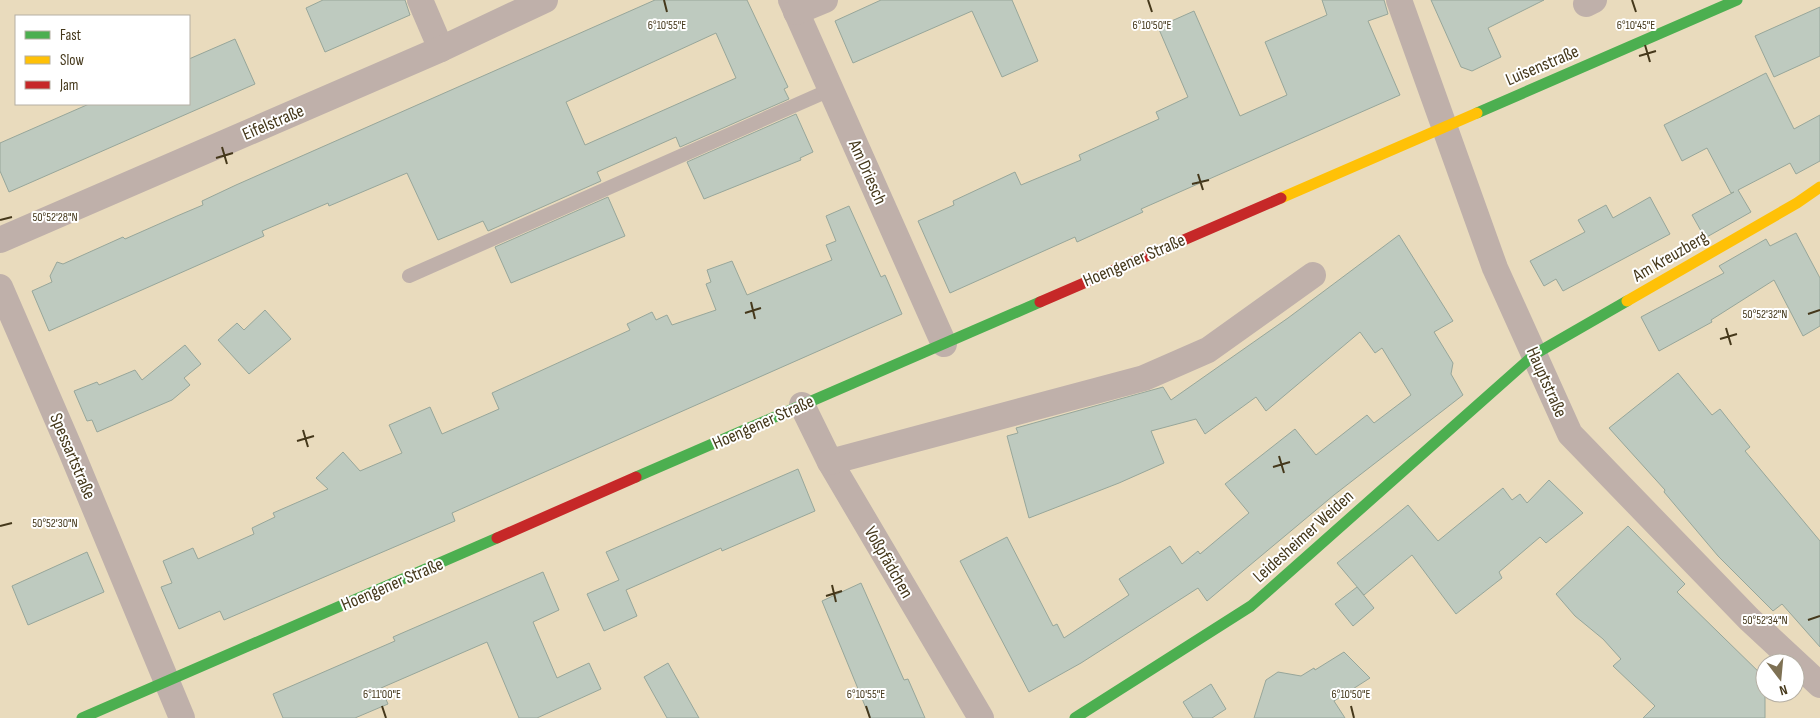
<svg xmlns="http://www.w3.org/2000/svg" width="1820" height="718" font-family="'Sofia Sans Condensed',sans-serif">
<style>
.building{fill:#becabf;stroke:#97a69a;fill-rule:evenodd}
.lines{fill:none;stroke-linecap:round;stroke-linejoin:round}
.lane{stroke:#bfb0aa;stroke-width:14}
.street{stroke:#bfb0aa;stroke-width:26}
.fast{stroke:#4caf50;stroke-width:11}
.slow{stroke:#ffc107;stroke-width:11}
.jam{stroke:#c62828;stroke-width:11}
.ticks{fill:none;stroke:#45381b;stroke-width:2}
.labels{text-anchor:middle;stroke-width:4;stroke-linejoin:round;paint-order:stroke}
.street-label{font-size:18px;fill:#45381b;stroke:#fff}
.ticks-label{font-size:12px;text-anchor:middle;fill:#45381b;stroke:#fff;stroke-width:4;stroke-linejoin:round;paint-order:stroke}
</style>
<rect width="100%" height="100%" fill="#e9dbbd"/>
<g class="building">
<path d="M 323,0 L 405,0 L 410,15 L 325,52 L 306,8 Z"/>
<path d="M 655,0 L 747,0 L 788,87 L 784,89 L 789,99 L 680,147 L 676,137 L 597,172 L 601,181 L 488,231 L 483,221 L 438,240 L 407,173 L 329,206 L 328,203 L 262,231 L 264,236 L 49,331 L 32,291 L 52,282 L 50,276 L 57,262 L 63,264 L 123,237 L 125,239 L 177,216 L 203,205 L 202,201 L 236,185 ZM 716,33 L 736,78 L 585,145 L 566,102 Z"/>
<path d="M 881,0 L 1012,0 L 1038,61 L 1002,77 L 972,11 L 853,63 L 835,21 Z"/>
<path d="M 1322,0 L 1384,0 L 1388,14 L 1368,21 L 1400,95 L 1141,209 L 1143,212 L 1077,242 L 1075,237 L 950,293 L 918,221 L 954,205 L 953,201 L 1015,172 L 1021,185 L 1081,160 L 1079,155 L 1159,119 L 1156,112 L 1188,97 L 1158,27 L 1194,11 L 1240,116 L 1287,95 L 1265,42 L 1327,15 Z"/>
<path d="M 1431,0 L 1544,0 L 1488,28 L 1501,57 L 1472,71 L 1461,67 Z"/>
<path d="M 1820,7 L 1820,56 L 1774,77 L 1755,36 Z"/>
<path d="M 235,39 L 255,84 L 9,192 L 0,171 L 0,143 L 89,104 L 189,104 L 189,59 Z"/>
<path d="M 1766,73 L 1794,129 L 1820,115 L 1820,161 L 1796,174 L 1790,163 L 1738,190 L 1751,212 L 1705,238 L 1692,215 L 1734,192 L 1731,193 L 1707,148 L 1682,161 L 1664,125 Z"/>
<path d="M 796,114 L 813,152 L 800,158 L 801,160 L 704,199 L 687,162 Z"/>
<path d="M 608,197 L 625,236 L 511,283 L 495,247 Z"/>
<path d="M 1650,197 L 1670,234 L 1563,291 L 1556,279 L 1544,286 L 1530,261 L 1585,232 L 1578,220 L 1606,205 L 1613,218 Z"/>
<path d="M 849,206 L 881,277 L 885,275 L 902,314 L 452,513 L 455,521 L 224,620 L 220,611 L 179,629 L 161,587 L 172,583 L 163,561 L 193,548 L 198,559 L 254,534 L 252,528 L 275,517 L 273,513 L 328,489 L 316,478 L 343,452 L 360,471 L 402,453 L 389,425 L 430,407 L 442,434 L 499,409 L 492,393 L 630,330 L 627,324 L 652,312 L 656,320 L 667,315 L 672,325 L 716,310 L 706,284 L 711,282 L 707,270 L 732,261 L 747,295 L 832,260 L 826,245 L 836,241 L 826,216 Z"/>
<path d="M 1796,233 L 1820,278 L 1820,326 L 1803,336 L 1774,280 L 1711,320 L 1712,322 L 1659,351 L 1641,317 L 1724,273 L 1719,266 L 1766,239 L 1770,246 Z"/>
<path d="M 1399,235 L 1453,321 L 1434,332 L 1453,363 L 1451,374 L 1463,395 L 1334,495 L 1207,601 L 1198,588 L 1081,663 L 1029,692 L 960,561 L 1007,537 L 1053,626 L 1057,624 L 1064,638 L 1129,595 L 1119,579 L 1170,546 L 1182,564 L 1198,551 L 1200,554 L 1249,513 L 1225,484 L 1295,429 L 1316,455 L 1367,415 L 1374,423 L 1411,395 L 1382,348 L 1375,353 L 1360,332 L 1266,411 L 1256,397 L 1205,434 L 1196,419 L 1151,431 L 1164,463 L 1119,483 L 1029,518 L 1007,436 L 1018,433 L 1016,428 L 1163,387 L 1171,400 L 1288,318 Z"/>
<path d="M 265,310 L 291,339 L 249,374 L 218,340 L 237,323 L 244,330 Z"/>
<path d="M 185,345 L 201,364 L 184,378 L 190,385 L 172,400 L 97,432 L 92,420 L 87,421 L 74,391 L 97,382 L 99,385 L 135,370 L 142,380 Z"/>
<path d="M 1678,373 L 1712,415 L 1720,409 L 1750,447 L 1745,451 L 1820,541 L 1820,647 L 1782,604 L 1773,611 L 1718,556 L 1664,492 L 1665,490 L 1609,428 Z"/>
<path d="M 798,469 L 815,511 L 722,551 L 721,548 L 626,590 L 637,616 L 604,631 L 587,594 L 619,580 L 606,552 Z"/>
<path d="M 1549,480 L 1583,513 L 1546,543 L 1540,537 L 1499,572 L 1502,578 L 1456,614 L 1412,555 L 1364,595 L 1337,563 L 1408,505 L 1438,541 L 1503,488 L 1512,500 L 1520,494 L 1527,503 Z"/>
<path d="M 1628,526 L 1685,584 L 1677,592 L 1765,678 L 1765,718 L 1643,718 L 1655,706 L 1613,666 L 1621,659 L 1603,639 L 1575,616 L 1556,594 Z"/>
<path d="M 87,552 L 104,592 L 28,625 L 12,586 Z"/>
<path d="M 543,572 L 559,610 L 533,622 L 557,678 L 589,663 L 601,689 L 537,718 L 519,718 L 487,642 L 381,688 L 388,704 L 355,718 L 283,718 L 273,694 L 395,641 L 393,637 Z"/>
<path d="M 861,583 L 904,680 L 908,679 L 925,718 L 870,718 L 822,601 Z"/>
<path d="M 1357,587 L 1374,608 L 1353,626 L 1335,604 Z"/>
<path d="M 1344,652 L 1370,678 L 1334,701 L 1345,718 L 1254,718 L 1266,680 L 1278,672 L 1301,676 L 1314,668 L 1315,670 Z"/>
<path d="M 668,663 L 699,718 L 667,718 L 644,677 Z"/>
<path d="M 1211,684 L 1226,709 L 1212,718 L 1193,718 L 1183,702 Z"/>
</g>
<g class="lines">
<path class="lane" d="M 409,276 L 832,89"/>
<g class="street">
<path d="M 420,0 L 441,49"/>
<path d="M 791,0 L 944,344"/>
<path d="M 1399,0 L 1495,268 L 1570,434 L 1749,619 L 1820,685"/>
<path d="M 1586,4 L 1594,0"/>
<path d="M 796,12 L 825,0"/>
<path d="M 0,240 L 441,49 L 545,0"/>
<path d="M 0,287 L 71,451 L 182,718"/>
<path d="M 802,405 L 830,462 L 981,718"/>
<path d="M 830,462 L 1144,378 L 1208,350 L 1313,275"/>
</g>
<g class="fast">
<path d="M 1477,113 L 1737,0"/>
<path d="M 636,477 L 1040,302"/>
<path d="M 82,718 L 497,538"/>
<path d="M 1075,718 L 1251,606 L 1535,354 L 1627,301"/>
</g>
<g class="slow">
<path d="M 1281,198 L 1477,113"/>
<path d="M 1627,301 L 1797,203 L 1820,187"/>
</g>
<g class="jam">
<path d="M 1040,302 L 1281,198"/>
<path d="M 497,538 L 636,477"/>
</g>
</g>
<path class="ticks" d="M 664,0 L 667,12M 1148,0 L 1152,12M 1632,0 L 1636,12M 1645,45 L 1650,62M 1639,56 L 1656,51M 222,147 L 227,164M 216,158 L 233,153M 1198,174 L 1203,190M 1192,184 L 1209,180M 0,220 L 12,217M 751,302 L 755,319M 745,313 L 761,308M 1808,314 L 1820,310M 1726,328 L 1731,345M 1720,339 L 1737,334M 303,430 L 308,447M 297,441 L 314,436M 1279,456 L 1284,473M 1273,467 L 1290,462M 0,526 L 12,523M 832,585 L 836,602M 826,596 L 842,591M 1808,620 L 1820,616M 382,706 L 386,718M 866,706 L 870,718M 1351,706 L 1354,718"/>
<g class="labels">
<g class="street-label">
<text transform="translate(1542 65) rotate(-23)" y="6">Luisenstraße</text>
<text transform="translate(273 122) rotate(-23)" y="6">Eifelstraße</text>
<text transform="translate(868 172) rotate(66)" y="6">Am Driesch</text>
<text transform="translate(1670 256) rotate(-30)" y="6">Am Kreuzberg</text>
<text transform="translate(1134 260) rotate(-23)" y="6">Hoengener Straße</text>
<text transform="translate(1547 382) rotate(66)" y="6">Hauptstraße</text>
<text transform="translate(763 422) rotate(-24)" y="6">Hoengener Straße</text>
<text transform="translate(73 456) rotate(67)" y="6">Spessartstraße</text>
<text transform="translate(1303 536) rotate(-42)" y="6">Leidesheimer Weiden</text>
<text transform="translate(889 562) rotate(60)" y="6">Voßpfädchen</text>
<text transform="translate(392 584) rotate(-23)" y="6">Hoengener Straße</text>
</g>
</g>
<g class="ticks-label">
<text x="667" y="29">6°10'55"E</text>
<text x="1152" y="29">6°10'50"E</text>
<text x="1636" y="29">6°10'45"E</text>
<text x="55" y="221">50°52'28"N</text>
<text x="1765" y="318">50°52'32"N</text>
<text x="55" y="527">50°52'30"N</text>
<text x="1765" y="624">50°52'34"N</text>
<text x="382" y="698">6°11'00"E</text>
<text x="866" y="698">6°10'55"E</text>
<text x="1351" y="698">6°10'50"E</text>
</g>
<rect x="15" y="15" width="175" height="90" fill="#ffffff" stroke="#b5afa4"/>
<rect x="25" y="31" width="25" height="8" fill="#4caf50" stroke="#b5afa4"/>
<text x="60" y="40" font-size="15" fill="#45381b">Fast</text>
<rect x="25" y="56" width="25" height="8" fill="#ffc107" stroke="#b5afa4"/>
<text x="60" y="65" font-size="15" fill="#45381b">Slow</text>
<rect x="25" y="81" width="25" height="8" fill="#c62828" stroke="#b5afa4"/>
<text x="60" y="90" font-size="15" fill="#45381b">Jam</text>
<g transform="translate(1780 678) rotate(164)"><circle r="24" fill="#ffffff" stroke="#b5afa4"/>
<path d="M0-4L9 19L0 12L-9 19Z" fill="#7e7154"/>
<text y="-8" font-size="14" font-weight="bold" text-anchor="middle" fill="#45381b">N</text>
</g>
</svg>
